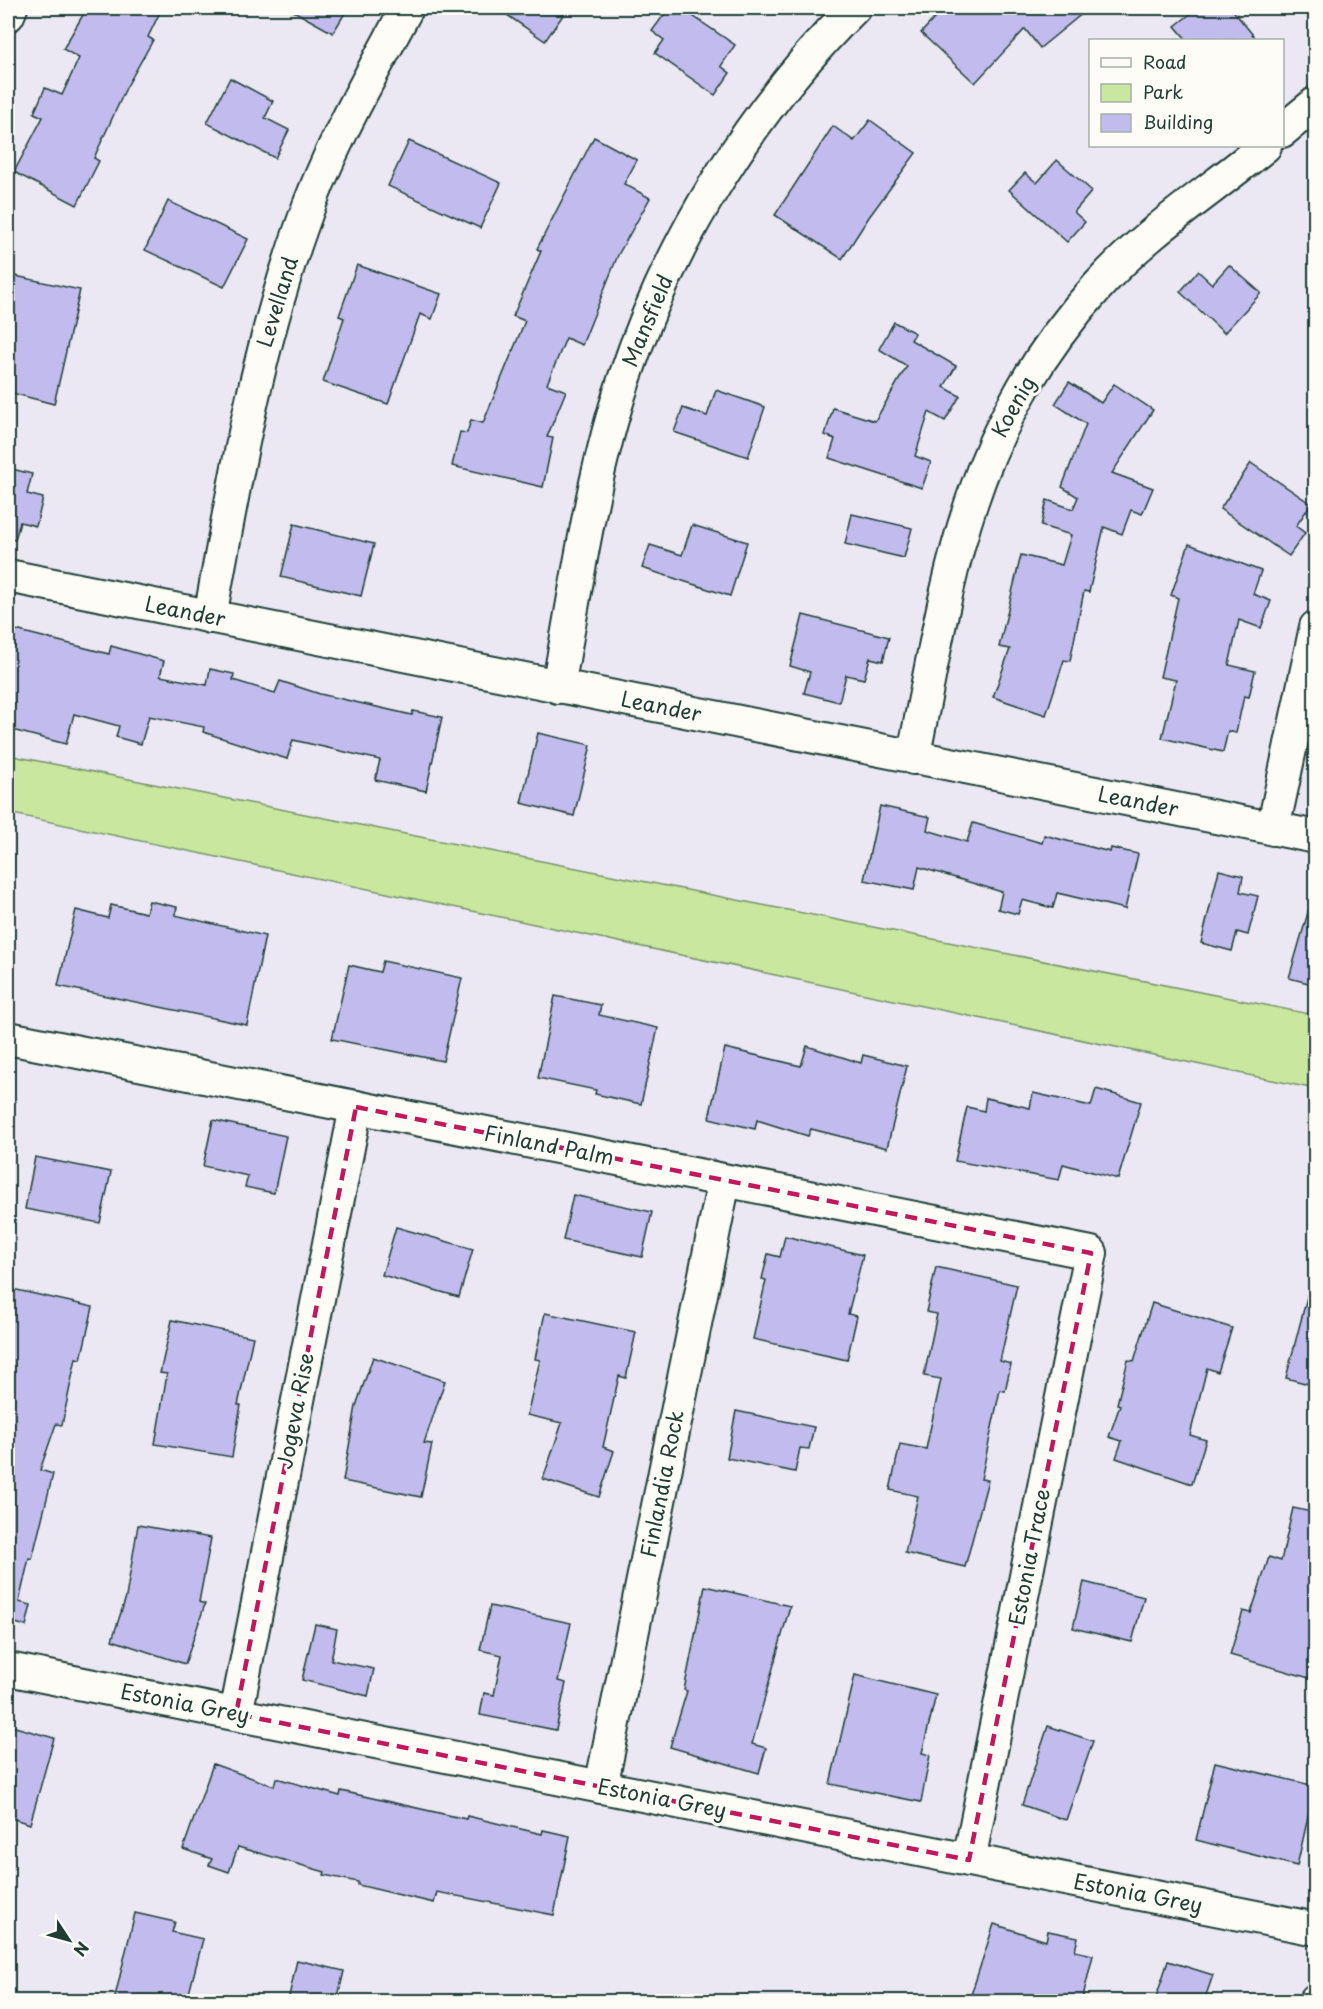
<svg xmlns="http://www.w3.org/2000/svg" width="1323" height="2009" font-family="'Playpen Sans',sans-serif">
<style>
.green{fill:#c9e79e;stroke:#749269;stroke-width:1.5}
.building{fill:#c2bbed;stroke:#1f3d34;stroke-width:1.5}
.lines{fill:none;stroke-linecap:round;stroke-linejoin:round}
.minor-casing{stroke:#1f3d34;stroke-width:36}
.minor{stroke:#fdfcf7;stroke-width:32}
.marked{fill:none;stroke:#c2185b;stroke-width:4.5;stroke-dasharray:12 8;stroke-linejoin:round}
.labels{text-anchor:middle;stroke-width:6;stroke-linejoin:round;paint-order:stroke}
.street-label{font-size:21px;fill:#1f3d34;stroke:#fdfcf7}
</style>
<rect width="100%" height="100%" fill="#ebe8f4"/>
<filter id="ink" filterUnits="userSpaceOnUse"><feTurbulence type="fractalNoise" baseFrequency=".0167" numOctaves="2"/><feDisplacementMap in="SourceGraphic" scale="12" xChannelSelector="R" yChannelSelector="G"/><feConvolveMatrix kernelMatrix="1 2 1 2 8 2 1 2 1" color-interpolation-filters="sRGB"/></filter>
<g filter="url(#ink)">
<path class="green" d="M 8,755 L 1315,1015 L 1315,1089 L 8,813 Z"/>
<g class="building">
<path d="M 87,8 L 162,8 L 148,37 L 153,40 L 126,88 L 94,158 L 99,161 L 77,205 L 14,172 L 43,117 L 34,113 L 45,88 L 62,95 L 79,58 L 63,49 Z"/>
<path d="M 288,8 L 348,8 L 333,33 Z"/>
<path d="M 497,8 L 568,8 L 545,41 Z"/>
<path d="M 669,8 L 681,8 L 735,45 L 721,66 L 730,73 L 715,95 L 655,53 L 664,40 L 652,31 Z"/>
<path d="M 944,8 L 1089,8 L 1040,48 L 1025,29 L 975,83 L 921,33 Z"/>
<path d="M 1198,8 L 1231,8 L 1257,40 L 1187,40 L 1175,26 Z"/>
<path d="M 230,78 L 273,101 L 265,118 L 289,130 L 275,158 L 207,123 Z"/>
<path d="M 870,120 L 916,153 L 869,217 L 842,259 L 775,215 L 833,126 L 854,141 Z"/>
<path d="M 594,137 L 637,160 L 624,184 L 650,198 L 618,255 L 582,345 L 566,338 L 547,384 L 566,391 L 547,437 L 553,438 L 543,487 L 452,466 L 460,432 L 467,433 L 471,420 L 483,423 L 525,321 L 513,316 L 541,251 L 537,249 Z"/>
<path d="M 409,141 L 501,183 L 480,228 L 388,186 Z"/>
<path d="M 1057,160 L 1092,191 L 1074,212 L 1085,222 L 1067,242 L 1009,190 L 1025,173 L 1037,183 Z"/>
<path d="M 168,201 L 248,239 L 224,287 L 145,250 Z"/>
<path d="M 357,265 L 441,294 L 432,319 L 420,314 L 388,404 L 323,382 L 344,318 L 339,316 Z"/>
<path d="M 1229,265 L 1261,293 L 1224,333 L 1180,292 L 1198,271 L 1212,284 Z"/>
<path d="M 11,275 L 80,290 L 54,404 L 8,392 L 8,292 Z"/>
<path d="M 894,322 L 915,333 L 911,340 L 956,366 L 944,387 L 960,396 L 945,421 L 929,412 L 915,456 L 931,462 L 922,488 L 829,458 L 835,439 L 825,435 L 833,408 L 875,421 L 907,366 L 879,349 Z"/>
<path d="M 1069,382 L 1101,403 L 1114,384 L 1153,410 L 1112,473 L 1153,488 L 1142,514 L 1131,510 L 1122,534 L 1104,527 L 1089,592 L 1084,591 L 1070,661 L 1064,660 L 1046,715 L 993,697 L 1010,649 L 999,647 L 1021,555 L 1062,565 L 1071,535 L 1041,526 L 1047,500 L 1073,509 L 1078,497 L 1062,487 L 1086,424 L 1055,404 Z"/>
<path d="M 716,390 L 765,407 L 748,457 L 674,432 L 683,408 L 707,416 Z"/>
<path d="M 1251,463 L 1311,504 L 1296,526 L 1305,533 L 1289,556 L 1220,509 Z"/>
<path d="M 8,468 L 32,474 L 27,494 L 43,498 L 36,526 L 20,522 L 15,540 L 8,539 Z"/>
<path d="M 852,514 L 912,528 L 904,558 L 845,544 Z"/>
<path d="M 294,524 L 374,544 L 361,596 L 281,577 Z"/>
<path d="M 692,525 L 747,542 L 730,596 L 642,568 L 650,545 L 682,555 Z"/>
<path d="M 1189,544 L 1261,571 L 1253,594 L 1271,601 L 1261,628 L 1239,620 L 1229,665 L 1255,671 L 1249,697 L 1244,696 L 1236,733 L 1228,731 L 1223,752 L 1162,738 L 1176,680 L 1160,677 L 1178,598 L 1171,595 Z"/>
<path d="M 803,615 L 889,637 L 883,661 L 870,658 L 864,679 L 846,675 L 839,702 L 804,693 L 810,672 L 790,666 Z"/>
<path d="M 8,628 L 109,654 L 111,646 L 164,661 L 160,676 L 207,685 L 210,669 L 234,674 L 233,680 L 275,693 L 280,681 L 320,694 L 412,715 L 413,711 L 442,717 L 426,791 L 375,780 L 380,760 L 293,740 L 287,759 L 203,732 L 204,727 L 149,716 L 141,744 L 116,737 L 119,726 L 74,714 L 66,744 L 8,729 Z"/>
<path d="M 538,733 L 591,745 L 574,816 L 521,803 Z"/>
<path d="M 880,806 L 930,817 L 927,830 L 967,842 L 973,823 L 1042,843 L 1044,835 L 1110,852 L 1111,848 L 1138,854 L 1125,909 L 1057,893 L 1053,908 L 1022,900 L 1018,914 L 998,909 L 1002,892 L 919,867 L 914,890 L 864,880 Z"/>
<path d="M 1219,870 L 1243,876 L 1240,892 L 1258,896 L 1248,935 L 1237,932 L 1232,951 L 1201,943 Z"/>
<path d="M 149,901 L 177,907 L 175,915 L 265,936 L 247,1025 L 58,986 L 76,910 L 108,918 L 111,905 L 146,913 Z"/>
<path d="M 1309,909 L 1316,909 L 1316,985 L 1289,978 Z"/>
<path d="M 383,961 L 462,978 L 443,1061 L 332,1039 L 349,965 L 380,972 Z"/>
<path d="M 555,996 L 601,1005 L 599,1015 L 658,1028 L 641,1104 L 595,1094 L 596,1090 L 538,1078 Z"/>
<path d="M 807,1046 L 861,1063 L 863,1055 L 907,1066 L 887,1148 L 811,1129 L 808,1136 L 757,1120 L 755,1129 L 709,1118 L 725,1048 L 801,1066 Z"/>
<path d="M 1096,1089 L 1141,1102 L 1118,1179 L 1063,1164 L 1059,1180 L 955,1161 L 967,1107 L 984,1111 L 986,1098 L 1030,1108 L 1033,1093 L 1091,1106 Z"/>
<path d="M 213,1120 L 286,1136 L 274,1193 L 245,1187 L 248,1176 L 203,1166 Z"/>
<path d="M 35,1157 L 111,1172 L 100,1223 L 25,1209 Z"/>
<path d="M 573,1195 L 652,1212 L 642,1257 L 563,1240 Z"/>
<path d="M 396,1227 L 473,1249 L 459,1297 L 382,1275 Z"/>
<path d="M 785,1236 L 863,1255 L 848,1314 L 857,1316 L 847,1360 L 753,1339 L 766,1280 L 762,1279 L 768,1254 L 780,1257 Z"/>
<path d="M 936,1267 L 1017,1285 L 1000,1361 L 1011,1364 L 1005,1391 L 1000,1390 L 981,1479 L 988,1480 L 965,1567 L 905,1553 L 918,1496 L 890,1490 L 900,1444 L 926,1449 L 941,1379 L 924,1376 L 937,1314 L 926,1312 Z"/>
<path d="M 8,1288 L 93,1307 L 81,1359 L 76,1358 L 62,1425 L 56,1424 L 40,1470 L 53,1474 L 32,1559 L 29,1558 L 19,1602 L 31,1605 L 26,1626 L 8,1621 Z"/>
<path d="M 1308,1293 L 1316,1294 L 1316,1386 L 1286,1378 Z"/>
<path d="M 1152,1303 L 1232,1328 L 1218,1372 L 1207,1368 L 1190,1435 L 1206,1440 L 1192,1484 L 1116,1458 L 1122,1441 L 1109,1437 L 1120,1405 L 1117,1404 L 1128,1360 L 1134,1361 Z"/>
<path d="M 545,1313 L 636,1332 L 626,1378 L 619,1376 L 603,1447 L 614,1451 L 599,1497 L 543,1479 L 562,1423 L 527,1415 L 540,1360 L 535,1359 Z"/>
<path d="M 172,1320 L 253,1337 L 238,1405 L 241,1405 L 232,1457 L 155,1444 L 167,1374 L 160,1373 Z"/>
<path d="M 373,1357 L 445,1381 L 424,1443 L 432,1444 L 421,1497 L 343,1481 L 356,1406 Z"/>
<path d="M 736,1411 L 814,1427 L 809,1449 L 800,1448 L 795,1472 L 727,1458 Z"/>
<path d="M 1293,1508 L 1316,1513 L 1316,1680 L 1230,1655 L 1243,1611 L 1251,1613 L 1269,1557 L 1281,1561 Z"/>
<path d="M 138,1525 L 211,1538 L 199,1602 L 205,1604 L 185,1664 L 112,1640 L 126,1597 Z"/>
<path d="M 1084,1582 L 1144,1597 L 1132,1642 L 1073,1628 Z"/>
<path d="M 705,1586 L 790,1606 L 752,1744 L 766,1748 L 759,1773 L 670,1747 L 687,1691 L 684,1690 Z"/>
<path d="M 490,1606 L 571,1623 L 558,1681 L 566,1683 L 556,1730 L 480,1715 L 484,1693 L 494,1695 L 502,1655 L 480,1650 Z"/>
<path d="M 315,1624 L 337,1629 L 331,1660 L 374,1669 L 368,1696 L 302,1680 Z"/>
<path d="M 855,1675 L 936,1695 L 922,1753 L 930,1755 L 921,1802 L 830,1784 Z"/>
<path d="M 8,1725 L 54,1738 L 30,1824 L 8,1817 Z"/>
<path d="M 1048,1726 L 1093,1741 L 1066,1820 L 1022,1805 Z"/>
<path d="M 1215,1762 L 1315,1786 L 1297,1866 L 1196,1840 Z"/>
<path d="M 213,1764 L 274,1786 L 276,1778 L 340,1796 L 341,1791 L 466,1819 L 467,1816 L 542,1834 L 543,1830 L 570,1836 L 554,1915 L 437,1892 L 434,1903 L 358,1885 L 358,1882 L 324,1875 L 325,1872 L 238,1847 L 229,1872 L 209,1865 L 212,1859 L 183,1849 Z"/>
<path d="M 135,1913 L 175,1922 L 172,1932 L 203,1939 L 187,2001 L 114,2001 Z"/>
<path d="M 994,1924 L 1046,1941 L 1048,1931 L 1078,1937 L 1075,1951 L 1093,1955 L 1082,2001 L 969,2001 Z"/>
<path d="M 297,1960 L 344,1971 L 337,2001 L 288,2001 Z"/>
<path d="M 1168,1961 L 1213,1975 L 1204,2001 L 1155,2001 Z"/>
</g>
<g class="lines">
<g class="minor-casing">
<g id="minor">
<path d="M 8,15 L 11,8"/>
<path d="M 1282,131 L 1316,103"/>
<path d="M 8,576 L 1316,837"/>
<path d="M 210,617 C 234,485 256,354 301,228 C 327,151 369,79 407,8"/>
<path d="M 558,687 C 577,585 591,479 624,380 C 670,241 751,111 854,8"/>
<path d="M 913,758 C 931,673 944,583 972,501 C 998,422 1042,347 1098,286 C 1147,231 1209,192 1265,146"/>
<path d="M 1273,829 L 1316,627"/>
<path d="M 8,1038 L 1091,1253 L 969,1860"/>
<path d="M 8,1669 L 1316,1929"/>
<path d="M 236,1714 L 356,1107"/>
<path d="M 601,1787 L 724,1181"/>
<path d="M 1315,2002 L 1316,2000"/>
</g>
</g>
<use href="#minor" class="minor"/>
</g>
</g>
<path class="marked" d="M 356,1107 L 1091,1253 L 969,1860 L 236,1714 Z"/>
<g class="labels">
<g class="street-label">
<text transform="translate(278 302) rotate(-73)" y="7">Levelland</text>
<text transform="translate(648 321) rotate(-67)" y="7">Mansfield</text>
<text transform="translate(1014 407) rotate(-61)" y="7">Koenig</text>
<text transform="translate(185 612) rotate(11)" y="7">Leander</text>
<text transform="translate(661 707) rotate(11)" y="7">Leander</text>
<text transform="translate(1138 802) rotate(11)" y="7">Leander</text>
<text transform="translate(549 1146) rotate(11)" y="7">Finland Palm</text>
<text transform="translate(296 1411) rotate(-79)" y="7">Jogeva Rise</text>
<text transform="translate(663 1484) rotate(-79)" y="7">Finlandia Rock</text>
<text transform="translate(1030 1557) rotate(-79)" y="7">Estonia Trace</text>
<text transform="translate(185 1704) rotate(11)" y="7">Estonia Grey</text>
<text transform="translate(662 1799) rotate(11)" y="7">Estonia Grey</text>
<text transform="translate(1138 1894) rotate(11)" y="7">Estonia Grey</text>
</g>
</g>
<rect width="1323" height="2009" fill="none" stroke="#fdfcf7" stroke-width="30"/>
<rect x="15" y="15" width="1293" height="1979" fill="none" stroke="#1f3d34" stroke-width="2" filter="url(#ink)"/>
<rect x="1089" y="39" width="195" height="108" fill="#fdfcf7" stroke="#a4b0a9" stroke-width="1.5"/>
<rect x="1101" y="58" width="30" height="9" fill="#fdfcf7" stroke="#a4b0a9" stroke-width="1.5"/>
<text x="1143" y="69" font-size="18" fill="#1f3d34">Road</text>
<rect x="1101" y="84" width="30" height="18" fill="#c9e79e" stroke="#a4b0a9" stroke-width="1.5"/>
<text x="1143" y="99" font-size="18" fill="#1f3d34">Park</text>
<rect x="1101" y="114" width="30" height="18" fill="#c2bbed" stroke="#a4b0a9" stroke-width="1.5"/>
<text x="1143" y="129" font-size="18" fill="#1f3d34">Building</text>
<g transform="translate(69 1940) rotate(126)" stroke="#fdfcf7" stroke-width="4.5" paint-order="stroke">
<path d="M0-4.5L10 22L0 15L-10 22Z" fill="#1f3d34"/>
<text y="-9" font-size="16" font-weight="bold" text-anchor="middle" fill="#1f3d34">N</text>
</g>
</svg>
